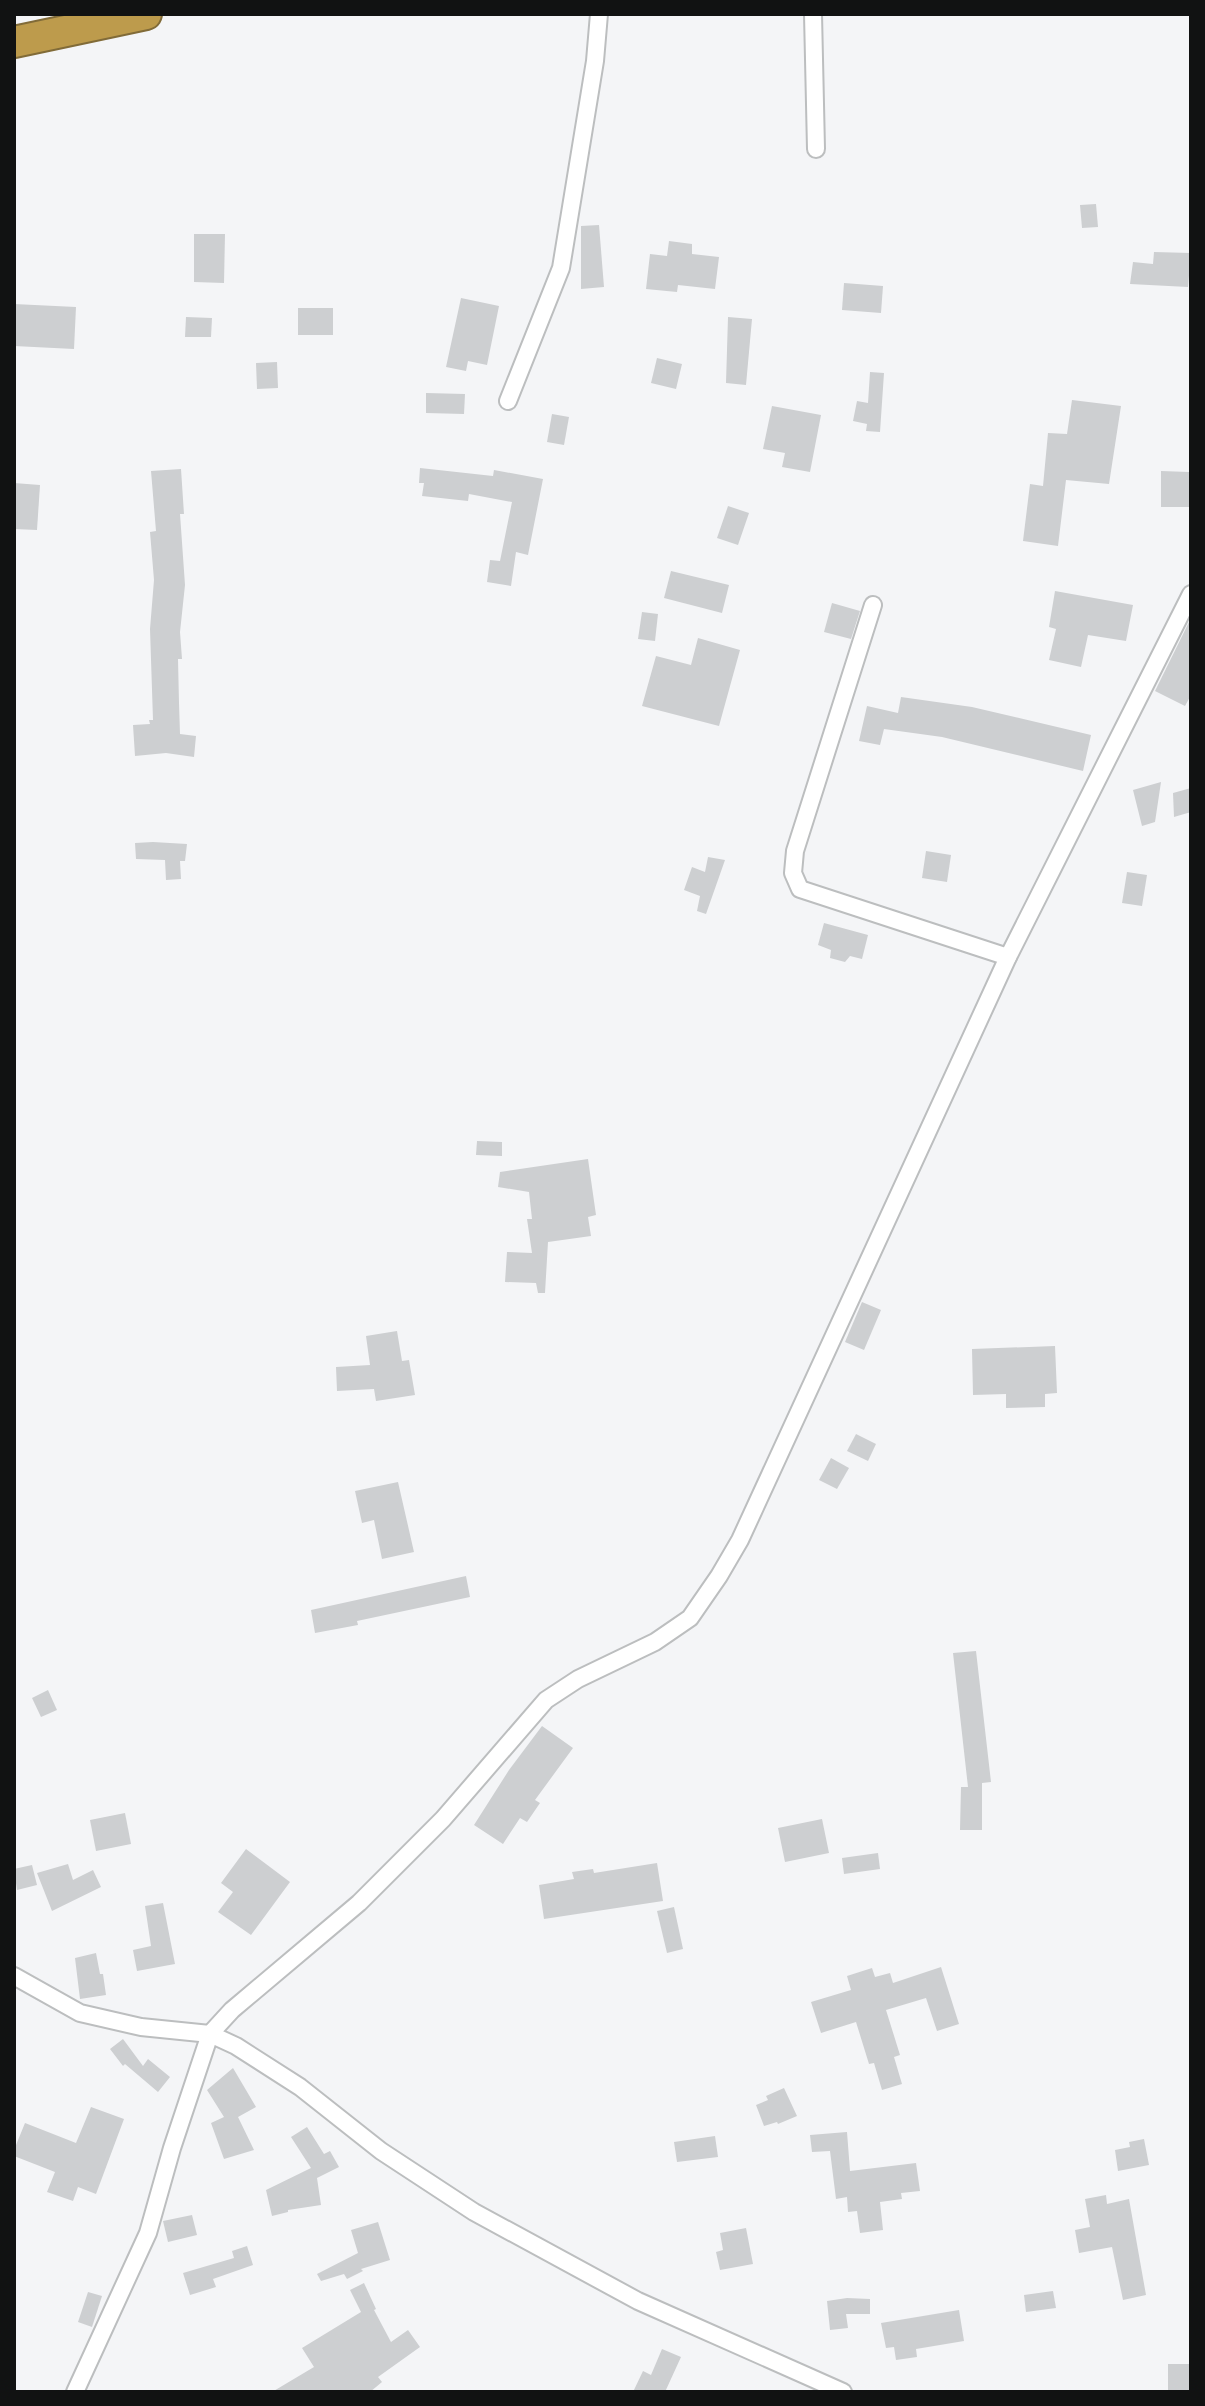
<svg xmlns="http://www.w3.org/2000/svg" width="1205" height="2406" font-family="Raleway,sans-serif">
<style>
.building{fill:#cdcfd1}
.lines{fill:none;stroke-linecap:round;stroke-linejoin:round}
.street-casing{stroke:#bcbebf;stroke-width:20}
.highway-casing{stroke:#816b38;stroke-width:34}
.street{stroke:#fff;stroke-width:16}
.highway{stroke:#bd9b4c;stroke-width:30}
</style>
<rect width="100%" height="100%" fill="#f4f5f7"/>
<g class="building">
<path d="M 1096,204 L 1098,227 L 1082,228 L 1080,205 Z"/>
<path d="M 599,225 L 604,287 L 581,289 L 581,226 Z"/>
<path d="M 194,234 L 225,234 L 224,283 L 194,282 Z"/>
<path d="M 669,241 L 692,244 L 692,254 L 719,257 L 715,289 L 678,285 L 677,292 L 646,289 L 650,254 L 667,256 Z"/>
<path d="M 1154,252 L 1191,253 L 1188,287 L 1130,284 L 1133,262 L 1153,264 Z"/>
<path d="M 844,283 L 883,286 L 881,313 L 842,310 Z"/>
<path d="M 461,298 L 499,306 L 487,365 L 468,361 L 466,371 L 446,367 Z"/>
<path d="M 14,304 L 76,307 L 74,349 L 14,346 Z"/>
<rect x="298" y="308" width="35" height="27"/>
<path d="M 186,317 L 212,318 L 211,337 L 185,337 Z"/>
<path d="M 728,317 L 752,319 L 746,385 L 726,383 Z"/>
<path d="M 657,358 L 682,364 L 676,389 L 651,383 Z"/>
<path d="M 277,362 L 278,388 L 257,389 L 256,363 Z"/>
<path d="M 870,372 L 884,373 L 880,432 L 866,431 L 867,424 L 853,421 L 857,401 L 868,403 Z"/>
<path d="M 426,393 L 465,394 L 464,414 L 426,413 Z"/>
<path d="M 1072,400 L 1121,406 L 1109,484 L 1066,480 L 1058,546 L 1023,541 L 1030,484 L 1043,486 L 1048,433 L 1067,434 Z"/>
<path d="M 772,406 L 821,415 L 810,472 L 782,467 L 785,453 L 763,449 Z"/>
<path d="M 552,414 L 569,417 L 564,445 L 547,442 Z"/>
<path d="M 420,468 L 493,476 L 494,470 L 543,479 L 528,555 L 516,552 L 511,586 L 487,582 L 490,560 L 500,561 L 512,502 L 469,494 L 468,501 L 422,496 L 424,483 L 419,483 Z"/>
<path d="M 181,469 L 184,514 L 180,514 L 185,585 L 180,632 L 182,659 L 178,659 L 179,703 L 180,734 L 196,736 L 194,757 L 166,753 L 135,756 L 133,725 L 150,724 L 149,720 L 153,720 L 150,629 L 154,580 L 150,532 L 156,531 L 151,471 Z"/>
<path d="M 1161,471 L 1189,472 L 1189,507 L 1161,507 Z"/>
<path d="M 14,483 L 40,485 L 37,530 L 14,529 Z"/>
<path d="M 728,506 L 749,513 L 738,545 L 717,538 Z"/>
<path d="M 671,571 L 729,585 L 722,613 L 664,598 Z"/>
<path d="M 1055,591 L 1133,605 L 1126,641 L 1088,635 L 1081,667 L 1049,660 L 1056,629 L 1049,627 Z"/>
<path d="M 832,603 L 860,611 L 851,639 L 824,632 Z"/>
<path d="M 642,612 L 658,614 L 655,641 L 638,639 Z"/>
<path d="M 1191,618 L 1191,695 L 1185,706 L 1155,691 Z"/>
<path d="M 698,638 L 740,650 L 719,726 L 642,706 L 656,656 L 691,665 Z"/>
<path d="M 901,697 L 972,707 L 1091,735 L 1083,771 L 942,737 L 884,729 L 880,745 L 859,741 L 867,706 L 898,713 Z"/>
<path d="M 1161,782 L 1155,822 L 1142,826 L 1133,790 Z"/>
<path d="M 1191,788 L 1191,812 L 1174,817 L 1173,793 Z"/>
<path d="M 153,842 L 187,844 L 185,861 L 180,861 L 181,879 L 166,880 L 165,860 L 136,859 L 135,843 Z"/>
<path d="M 926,851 L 951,855 L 947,882 L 922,878 Z"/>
<path d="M 708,857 L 725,860 L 706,914 L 697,911 L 700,896 L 684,890 L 692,867 L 705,872 Z"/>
<path d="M 1127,872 L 1147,875 L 1142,906 L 1122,903 Z"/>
<path d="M 824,923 L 868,935 L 862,959 L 850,956 L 845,962 L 830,958 L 831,950 L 818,945 Z"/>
<path d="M 477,1141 L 502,1142 L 502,1156 L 476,1155 Z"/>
<path d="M 588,1159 L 596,1215 L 588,1217 L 591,1236 L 548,1242 L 545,1293 L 538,1293 L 536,1283 L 505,1282 L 507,1252 L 532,1253 L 527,1219 L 532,1219 L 529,1192 L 498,1187 L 500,1172 Z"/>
<path d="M 862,1302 L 881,1310 L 864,1350 L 845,1342 Z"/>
<path d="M 397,1331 L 402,1361 L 409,1360 L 415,1395 L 376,1401 L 374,1389 L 337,1391 L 336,1367 L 370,1365 L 366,1336 Z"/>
<path d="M 1055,1346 L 1057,1393 L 1045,1394 L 1045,1407 L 1006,1408 L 1006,1394 L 973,1395 L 972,1349 Z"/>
<path d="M 856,1434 L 876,1444 L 868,1461 L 847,1451 Z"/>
<path d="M 831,1458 L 849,1468 L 837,1489 L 819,1480 Z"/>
<path d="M 398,1482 L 414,1552 L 382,1559 L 374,1520 L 362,1523 L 355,1491 Z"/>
<path d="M 466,1576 L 470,1597 L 357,1621 L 358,1625 L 315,1633 L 311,1610 Z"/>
<path d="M 976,1651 L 991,1782 L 982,1783 L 982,1830 L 960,1830 L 961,1787 L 968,1787 L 953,1653 Z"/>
<path d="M 48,1690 L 57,1710 L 41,1717 L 32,1698 Z"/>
<path d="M 542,1726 L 573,1748 L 535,1800 L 540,1803 L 527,1822 L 520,1818 L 503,1844 L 474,1825 L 509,1770 Z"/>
<path d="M 125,1813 L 131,1844 L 96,1851 L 90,1820 Z"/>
<path d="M 822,1819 L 829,1853 L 785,1862 L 778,1828 Z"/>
<path d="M 246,1849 L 290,1882 L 251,1935 L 218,1912 L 233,1892 L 221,1883 Z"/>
<path d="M 878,1853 L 880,1869 L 844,1874 L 842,1858 Z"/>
<path d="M 657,1863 L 663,1901 L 544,1919 L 539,1885 L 574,1879 L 572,1872 L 593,1869 L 594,1873 Z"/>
<path d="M 68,1864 L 73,1880 L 93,1870 L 101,1887 L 52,1911 L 37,1873 Z"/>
<path d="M 32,1865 L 37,1885 L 17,1890 L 14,1869 Z"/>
<path d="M 163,1903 L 175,1964 L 137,1971 L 133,1950 L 151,1946 L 145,1906 Z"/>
<path d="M 674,1907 L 683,1949 L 667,1953 L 657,1911 Z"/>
<path d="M 96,1953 L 100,1974 L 103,1974 L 106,1995 L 80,1999 L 75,1958 Z"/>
<path d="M 941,1967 L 959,2024 L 937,2031 L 926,1998 L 886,2010 L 900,2055 L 894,2057 L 902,2084 L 882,2090 L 874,2063 L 869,2064 L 856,2022 L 821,2033 L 811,2002 L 851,1990 L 847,1976 L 872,1968 L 875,1977 L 890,1973 L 893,1983 Z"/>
<path d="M 123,2039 L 143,2066 L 148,2059 L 170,2077 L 158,2092 L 125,2064 L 123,2066 L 110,2049 Z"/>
<path d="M 233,2068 L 256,2107 L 238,2117 L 254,2150 L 224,2159 L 211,2123 L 224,2117 L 207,2090 Z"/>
<path d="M 784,2088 L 797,2116 L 778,2124 L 777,2122 L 764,2126 L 756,2105 L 768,2100 L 766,2096 Z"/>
<path d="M 91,2107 L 124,2119 L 96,2194 L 78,2187 L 73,2201 L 47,2192 L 55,2172 L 14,2156 L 14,2150 L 25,2123 L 76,2143 Z"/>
<path d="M 307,2127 L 324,2154 L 330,2151 L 339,2167 L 317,2178 L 321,2205 L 288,2210 L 288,2212 L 272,2216 L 266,2190 L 311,2168 L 291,2137 Z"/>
<path d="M 847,2132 L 850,2171 L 916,2163 L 920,2191 L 901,2193 L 902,2199 L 880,2202 L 883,2230 L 860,2233 L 857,2211 L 848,2212 L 847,2197 L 836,2199 L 830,2151 L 812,2152 L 810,2135 Z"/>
<path d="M 715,2136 L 718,2157 L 677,2162 L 674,2142 Z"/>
<path d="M 1144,2139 L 1149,2165 L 1118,2171 L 1115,2150 L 1130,2147 L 1129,2142 Z"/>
<path d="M 1106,2195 L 1107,2204 L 1129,2199 L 1146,2295 L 1123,2300 L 1112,2247 L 1079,2253 L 1075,2230 L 1090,2227 L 1085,2199 Z"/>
<path d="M 192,2215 L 197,2235 L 168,2242 L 163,2221 Z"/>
<path d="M 378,2222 L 390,2260 L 361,2269 L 363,2271 L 347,2279 L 344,2274 L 321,2281 L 317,2274 L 358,2253 L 351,2230 Z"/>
<path d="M 746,2228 L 753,2264 L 720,2270 L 716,2252 L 723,2250 L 720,2233 Z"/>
<path d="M 247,2246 L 253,2265 L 213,2279 L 216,2287 L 190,2295 L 183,2273 L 234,2258 L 232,2251 Z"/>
<path d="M 364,2283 L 376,2309 L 374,2310 L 391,2342 L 408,2330 L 420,2347 L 378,2377 L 382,2382 L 370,2392 L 272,2392 L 314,2367 L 302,2348 L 361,2312 L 350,2290 Z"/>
<path d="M 1053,2291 L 1056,2308 L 1026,2312 L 1024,2295 Z"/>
<path d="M 88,2292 L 102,2296 L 92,2327 L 78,2322 Z"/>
<path d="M 847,2298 L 870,2299 L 870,2314 L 846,2314 L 848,2328 L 830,2330 L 827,2301 Z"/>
<path d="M 959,2310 L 964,2341 L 916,2349 L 917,2357 L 896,2360 L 894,2347 L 886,2348 L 881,2323 Z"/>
<path d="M 662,2349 L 681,2357 L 665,2392 L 633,2392 L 643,2371 L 651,2375 Z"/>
<rect x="1168" y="2364" width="23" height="28"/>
</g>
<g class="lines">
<g class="street-casing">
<g id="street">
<path d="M 813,14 L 816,149"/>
<path d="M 508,401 L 561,268 L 595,61 L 599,14"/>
<path d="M 873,605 L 795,851 L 793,873 L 800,889 L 1008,957"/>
<path d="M 14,1976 L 80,2013 L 141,2027 L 210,2034 L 236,2046 L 300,2087 L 381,2151 L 474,2212 L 638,2301 L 843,2392"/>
<path d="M 75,2392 L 148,2233 L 172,2148 L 210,2034 L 232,2010 L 359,1903 L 443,1819 L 546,1700 L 578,1679 L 655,1642 L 690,1618 L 719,1576 L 740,1540 L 1008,957 L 1191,594"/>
</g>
</g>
<g class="highway-casing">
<path id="highway" d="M 14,42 L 146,14"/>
</g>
<use href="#street" class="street"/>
<use href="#highway" class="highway"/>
</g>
<rect width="1205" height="2406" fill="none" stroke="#111212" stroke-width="32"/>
</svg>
